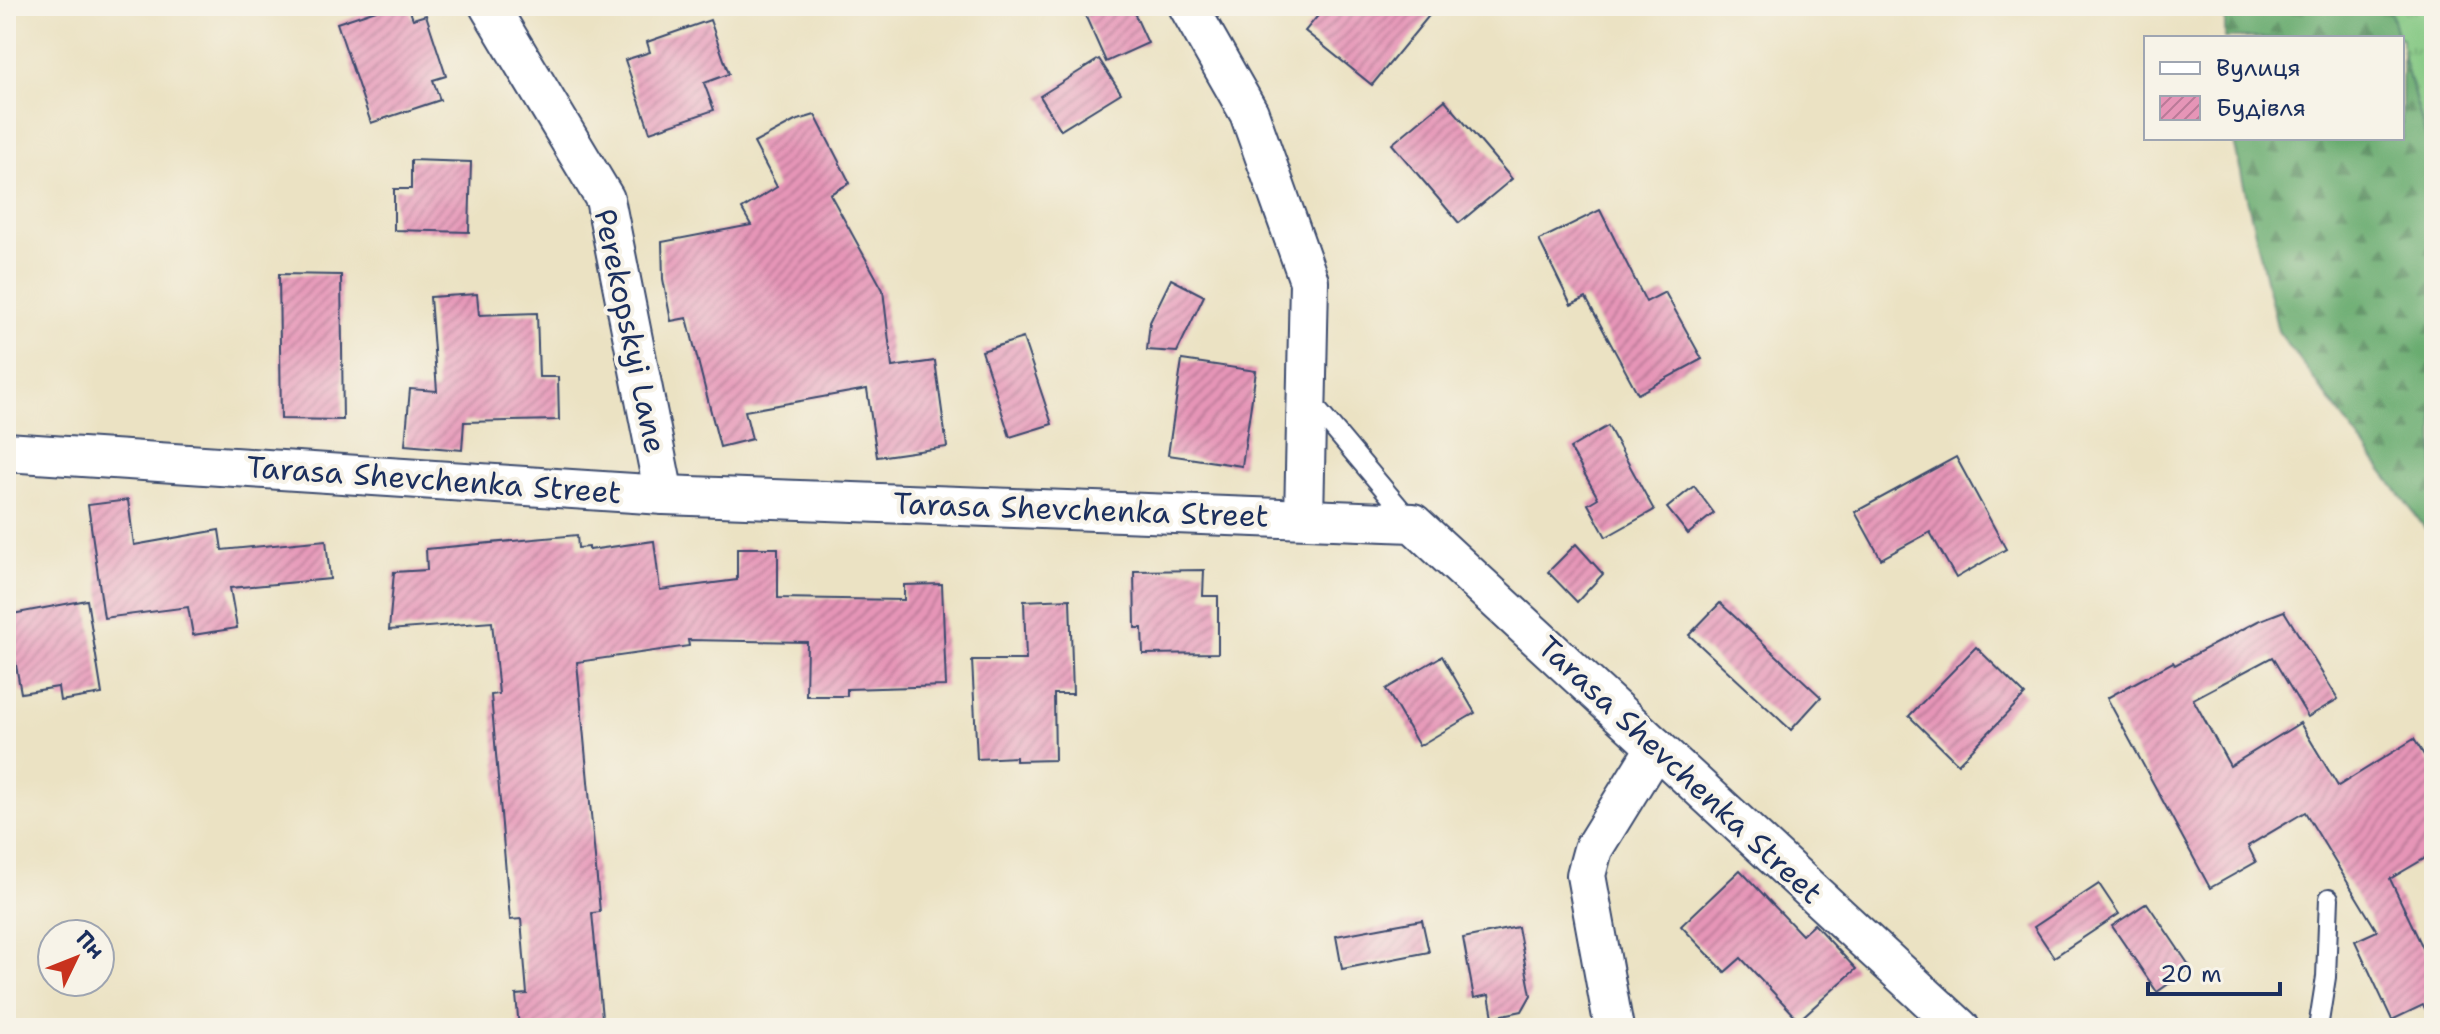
<svg xmlns="http://www.w3.org/2000/svg" width="2440" height="1034" font-family="'Shantell Sans',sans-serif">
<style>
.grass{fill:url(#grass-tufts);stroke:#4e7b70;stroke-width:2}
.forest{fill:url(#forest-firs);stroke:#426e66;stroke-width:2}
.building{fill:url(#building-hatch)}
.lines{fill:none;stroke-linecap:round;stroke-linejoin:round}
.lane-casing{stroke:#3a4a6d;stroke-width:22}
.street-casing{stroke:#3a4a6d;stroke-width:42}
.lane{stroke:#fff;stroke-width:18}
.street{stroke:#fff;stroke-width:38}
.labels{text-anchor:middle;stroke-width:8;stroke-linejoin:round;paint-order:stroke}
.street-label{font-size:30px;fill:#1b2f5e;stroke:#f7f3e8}
</style>
<defs>
<pattern id="grass-tufts" width="24" height="20" patternUnits="userSpaceOnUse" patternTransform="scale(2)"><rect width="24" height="20" fill="#82c781"/><path d="M3 7l-1-3M5 7V3M7 7l1-3M15 17l-1-3M17 17v-4M19 17l1-3" fill="none" stroke="#6aa26d"/></pattern>
<pattern id="forest-firs" width="22" height="20" patternUnits="userSpaceOnUse" patternTransform="scale(2)"><rect width="22" height="20" fill="#69ac6f"/><path d="M5 1l3.5 6h-7zM16 11l3.5 6h-7z" fill="#568c5e"/></pattern>
<pattern id="building-hatch" width="6" height="6" patternUnits="userSpaceOnUse" patternTransform="scale(2)"><rect width="6" height="6" fill="#e695b7"/><path d="M-1 1l2-2M0 6l6-6M5 7l2-2" fill="none" stroke="#ba7a98"/></pattern>
</defs>
<rect width="100%" height="100%" fill="#f7f3e8"/>
<filter id="ink" filterUnits="userSpaceOnUse"><feTurbulence type="fractalNoise" baseFrequency=".0125" numOctaves="2"/><feDisplacementMap in="SourceGraphic" scale="16" xChannelSelector="R" yChannelSelector="G"/><feConvolveMatrix kernelMatrix="1 2 1 2 8 2 1 2 1" color-interpolation-filters="sRGB"/></filter>
<filter id="wash" filterUnits="userSpaceOnUse"><feTurbulence type="fractalNoise" baseFrequency=".006" numOctaves="4" result="noise"/><feDisplacementMap in="SourceGraphic" scale="32" xChannelSelector="R" yChannelSelector="G"/><feGaussianBlur stdDeviation="1.8" result="paint"/><feColorMatrix in="noise" values="0 0 0 0 0 0 0 0 0 0 0 0 0 0 0 0 0 1.4 0 .05"/><feComposite in="paint" operator="in"/></filter>
<g filter="url(#wash)">
<rect width="100%" height="100%" fill="#ebe2c3"/>
<path class="grass" d="M 2389,6 L 2434,6 L 2434,165 L 2402,53 L 2402,38 L 2398,38 Z"/>
<g class="forest">
<path d="M 2225,6 L 2389,6 L 2398,38 L 2225,38 Z"/>
<path d="M 2402,53 L 2434,165 L 2434,540 L 2278,331 L 2233,138 L 2402,138 Z"/>
</g>
<g id="blocks">
<g class="building">
<path d="M 388,6 L 408,6 L 413,19 L 426,15 L 446,76 L 433,80 L 440,100 L 371,123 L 337,23 Z"/>
<path d="M 1081,6 L 1131,6 L 1148,43 L 1106,62 Z"/>
<path d="M 1326,6 L 1437,6 L 1372,85 L 1305,31 Z"/>
<path d="M 710,20 L 729,74 L 704,83 L 714,110 L 650,132 L 625,60 L 650,52 L 647,42 Z"/>
<path d="M 1099,59 L 1121,93 L 1061,130 L 1040,96 Z"/>
<path d="M 1445,100 L 1512,179 L 1459,223 L 1392,144 Z"/>
<path d="M 815,115 L 850,183 L 830,194 L 883,290 L 892,367 L 935,361 L 947,447 L 877,457 L 867,389 L 745,411 L 752,439 L 720,447 L 687,318 L 671,321 L 663,279 L 662,242 L 751,225 L 742,209 L 777,187 L 754,143 L 795,121 Z"/>
<path d="M 411,160 L 471,162 L 469,232 L 394,230 L 394,189 L 411,189 Z"/>
<path d="M 1600,210 L 1646,302 L 1665,292 L 1702,359 L 1638,394 L 1586,298 L 1571,305 L 1539,240 Z"/>
<path d="M 279,274 L 341,275 L 343,420 L 281,419 Z"/>
<path d="M 1171,279 L 1204,296 L 1177,352 L 1147,350 L 1150,322 Z"/>
<path d="M 477,294 L 479,315 L 537,313 L 539,377 L 558,377 L 559,420 L 464,422 L 462,450 L 405,445 L 410,389 L 437,391 L 430,297 Z"/>
<path d="M 1023,338 L 1052,424 L 1010,437 L 982,351 Z"/>
<path d="M 1182,360 L 1256,371 L 1242,466 L 1168,455 Z"/>
<path d="M 1608,426 L 1654,510 L 1606,537 L 1588,504 L 1598,498 L 1570,448 Z"/>
<path d="M 1956,457 L 2006,549 L 1956,578 L 1930,532 L 1881,559 L 1855,512 Z"/>
<path d="M 1694,486 L 1714,513 L 1688,534 L 1667,508 Z"/>
<path d="M 128,500 L 134,545 L 219,530 L 222,550 L 326,540 L 330,579 L 230,588 L 237,628 L 193,635 L 188,607 L 104,618 L 88,505 Z"/>
<path d="M 577,535 L 578,548 L 589,547 L 589,550 L 654,541 L 660,590 L 737,580 L 737,548 L 778,548 L 778,598 L 904,600 L 904,585 L 942,584 L 946,686 L 847,689 L 847,696 L 806,696 L 807,642 L 688,640 L 689,646 L 577,662 L 600,912 L 592,913 L 603,1028 L 519,1028 L 516,995 L 527,994 L 521,919 L 510,920 L 491,695 L 499,694 L 492,622 L 389,630 L 394,572 L 427,570 L 426,549 Z"/>
<path d="M 1576,544 L 1603,574 L 1577,602 L 1548,572 Z"/>
<path d="M 1204,570 L 1203,596 L 1218,596 L 1218,653 L 1143,654 L 1142,628 L 1135,628 L 1134,571 Z"/>
<path d="M 1070,599 L 1073,694 L 1054,694 L 1055,760 L 1016,761 L 1016,757 L 977,759 L 972,660 L 1026,660 L 1024,601 Z"/>
<path d="M 87,600 L 102,694 L 60,701 L 58,687 L 21,693 L 7,615 Z"/>
<path d="M 1720,603 L 1821,697 L 1791,730 L 1689,635 Z"/>
<path d="M 2284,611 L 2338,699 L 2308,717 L 2272,657 L 2193,699 L 2230,766 L 2300,723 L 2338,786 L 2414,739 L 2434,771 L 2434,853 L 2390,879 L 2434,971 L 2434,1005 L 2426,1010 L 2423,1005 L 2392,1020 L 2355,941 L 2377,931 L 2305,812 L 2248,846 L 2256,862 L 2210,888 L 2107,698 L 2173,662 L 2175,665 L 2258,621 Z"/>
<path d="M 1976,647 L 2025,695 L 1958,764 L 1909,716 Z"/>
<path d="M 1442,656 L 1475,713 L 1419,746 L 1386,689 Z"/>
<path d="M 1740,870 L 1802,935 L 1814,924 L 1856,969 L 1799,1020 L 1741,958 L 1725,972 L 1681,926 Z"/>
<path d="M 2099,884 L 2119,914 L 2054,957 L 2034,927 Z"/>
<path d="M 2147,903 L 2191,968 L 2157,992 L 2112,926 Z"/>
<path d="M 1422,920 L 1429,952 L 1342,969 L 1336,936 Z"/>
<path d="M 1518,927 L 1531,995 L 1522,1011 L 1493,1017 L 1489,995 L 1474,998 L 1463,938 Z"/>
</g>
</g>
</g>
<g filter="url(#ink)">
<use href="#blocks" fill-opacity="0" stroke="#3a4a6d" stroke-width="2"/>
<g class="lines">
<g class="lane-casing">
<g id="lane">
<path d="M 1311,402 L 1410,520"/>
<path d="M 2318,1028 L 2326,977 L 2329,898"/>
</g>
</g>
<g class="street-casing">
<g id="street">
<path d="M 489,6 L 605,199 L 664,495"/>
<path d="M 1188,6 L 1249,113 L 1309,281 L 1304,518"/>
<path d="M 6,452 L 664,495 L 1413,523 L 1960,1028"/>
<path d="M 1614,1028 L 1586,875 L 1593,849 L 1656,747"/>
</g>
</g>
<use href="#lane" class="lane"/>
<use href="#street" class="street"/>
</g>
</g>
<g class="labels">
<g class="street-label">
<text transform="translate(630 331) rotate(78)" y="10">Perekopskyi Lane</text>
<text transform="translate(434 480) rotate(4)" y="10">Tarasa Shevchenka Street</text>
<text transform="translate(1081 510) rotate(2)" y="10">Tarasa Shevchenka Street</text>
<text transform="translate(1680 770) rotate(43)" y="10">Tarasa Shevchenka Street</text>
</g>
</g>
<rect width="2440" height="1034" fill="none" stroke="#f7f3e8" stroke-width="32"/>
<rect x="2144" y="36" width="260" height="104" fill="#f7f3e8" stroke="#9fa5b1" stroke-width="2"/>
<rect x="2160" y="62" width="40" height="12" fill="#ffffff" stroke="#9fa5b1" stroke-width="2"/>
<text x="2216" y="76" font-size="24" fill="#1b2f5e">Вулиця</text>
<rect x="2160" y="96" width="40" height="24" fill="url(#building-hatch)" stroke="#9fa5b1" stroke-width="2"/>
<text x="2216" y="116" font-size="24" fill="#1b2f5e">Будівля</text>
<g transform="translate(76 958) rotate(47)"><circle r="38" fill="#f7f3e8" stroke="#9fa5b1" stroke-width="2"/>
<path d="M0-6L14 30L0 20L-14 30Z" fill="#c8321e"/>
<text y="-12" font-size="22" font-weight="bold" text-anchor="middle" fill="#1b2f5e">Пн</text>
</g>
<path d="M2148 982v12h132v-12" fill="none" stroke="#1b2f5e" stroke-width="4"/>
<text x="2160" y="982" font-size="24" fill="#1b2f5e" stroke="#f7f3e8" stroke-width="6" paint-order="stroke">20 m</text>
</svg>
